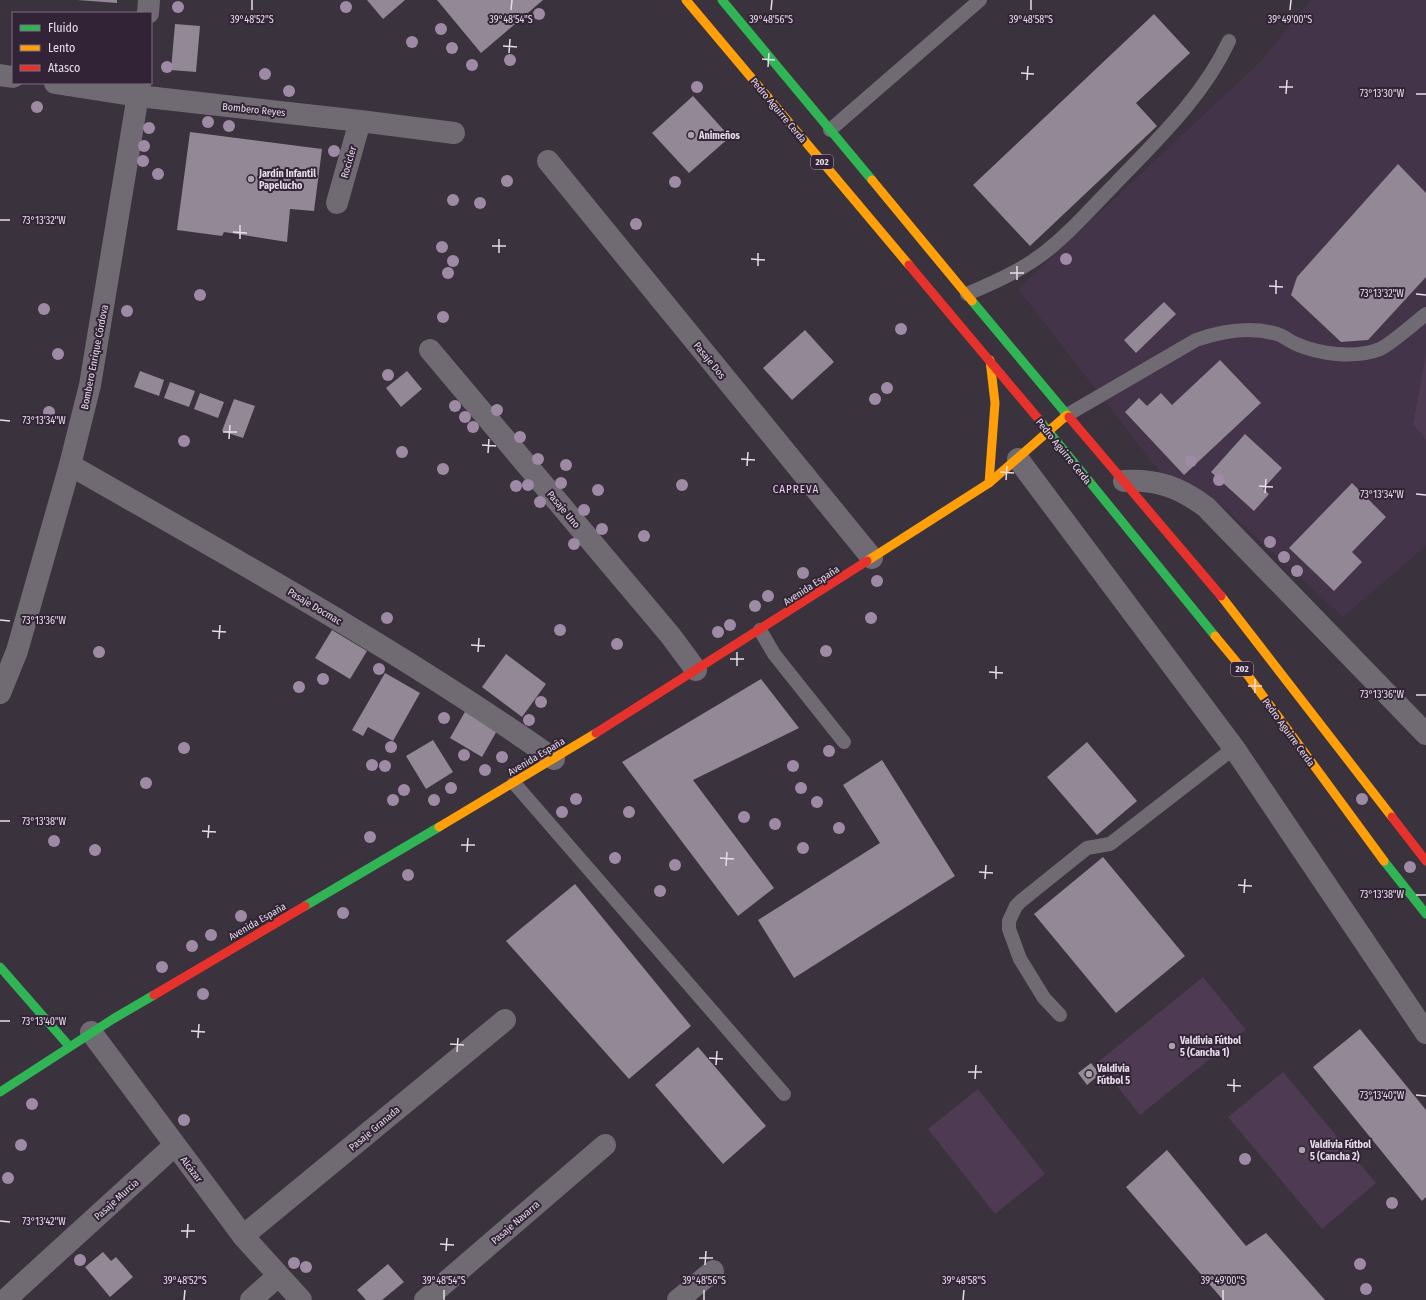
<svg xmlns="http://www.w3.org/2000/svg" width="1426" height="1300" font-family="'Fira Sans Condensed',sans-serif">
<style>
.built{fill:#443449}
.green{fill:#4f3a54}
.building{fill:#938895}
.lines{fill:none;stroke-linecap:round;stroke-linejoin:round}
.lane{stroke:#706a72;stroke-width:14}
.street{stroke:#706a72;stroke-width:22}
.fast{stroke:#30b455;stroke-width:9}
.slow{stroke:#ff9f0a;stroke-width:9}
.jam{stroke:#e5322d;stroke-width:9}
.tree{fill:#9e8aa4}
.ticks{fill:none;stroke:#e6dde9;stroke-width:1.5}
.poi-dot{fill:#aaa1ac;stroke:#322436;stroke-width:1.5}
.labels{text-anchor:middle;stroke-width:4;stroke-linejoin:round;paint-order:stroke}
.shield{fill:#322436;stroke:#b0a6b3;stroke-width:1}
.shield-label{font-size:9px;font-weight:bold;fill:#e6dde9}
.street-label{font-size:10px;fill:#e6dde9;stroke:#322436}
.poi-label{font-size:10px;font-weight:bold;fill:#e6dde9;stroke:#322436;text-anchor:start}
.neighbourhood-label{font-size:11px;letter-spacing:1px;fill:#e7d5ec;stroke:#322436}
.ticks-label{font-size:10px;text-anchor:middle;fill:#e6dde9;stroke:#322436;stroke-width:4;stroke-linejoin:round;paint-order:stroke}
</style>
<rect width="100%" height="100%" fill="#3a323c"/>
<path class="built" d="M 1311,0 L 1426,0 L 1426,353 L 1413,424 L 1426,440 L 1426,546 L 1343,617 L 1213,498 L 1178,478 L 1160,472 L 1018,289 L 1261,61 Z"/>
<g class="green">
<path d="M 1426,353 L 1426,440 L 1413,424 Z"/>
<path d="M 1203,977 L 1246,1030 L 1140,1115 L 1098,1062 Z"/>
<path d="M 1283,1072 L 1376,1183 L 1322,1229 L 1228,1117 Z"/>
<path d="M 978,1089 L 1045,1174 L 995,1214 L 928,1129 Z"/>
</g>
<g class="building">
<path d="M 77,0 L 117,0 L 117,3 Z"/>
<path d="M 367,0 L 405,0 L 383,19 Z"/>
<path d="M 437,0 L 543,0 L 481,53 Z"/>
<path d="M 1154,14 L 1190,53 L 1136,103 L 1157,126 L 1030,246 L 973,185 Z"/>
<path d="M 175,24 L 200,26 L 196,72 L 171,70 Z"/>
<path d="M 693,96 L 730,137 L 689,173 L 652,133 Z"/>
<path d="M 190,132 L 322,149 L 314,211 L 290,209 L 287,242 L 224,232 L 222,236 L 177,230 Z"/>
<path d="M 1398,164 L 1426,193 L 1426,277 L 1368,340 L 1341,342 L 1291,295 L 1297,277 Z"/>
<path d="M 1164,302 L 1176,314 L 1136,353 L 1124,340 Z"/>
<path d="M 805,330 L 834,362 L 792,400 L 763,368 Z"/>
<path d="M 1220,360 L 1261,403 L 1184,475 L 1125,412 L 1139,398 L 1147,406 L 1161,393 L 1172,405 Z"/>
<path d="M 140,371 L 164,380 L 159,396 L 134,387 Z"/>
<path d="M 407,371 L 422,389 L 401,407 L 386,388 Z"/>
<path d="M 170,382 L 195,391 L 189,407 L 164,398 Z"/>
<path d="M 200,393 L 224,402 L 218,418 L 194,409 Z"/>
<path d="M 234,399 L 255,406 L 243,438 L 222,431 Z"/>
<path d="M 1245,434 L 1282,468 L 1263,489 L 1269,494 L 1254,511 L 1211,472 Z"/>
<path d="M 1352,483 L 1386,517 L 1352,552 L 1362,562 L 1334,591 L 1289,548 Z"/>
<path d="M 332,630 L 367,651 L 350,679 L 315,658 Z"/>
<path d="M 506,654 L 546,684 L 522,717 L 482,687 Z"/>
<path d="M 385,673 L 420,693 L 393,741 L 368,727 L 363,736 L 352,730 Z"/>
<path d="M 761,679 L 799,728 L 693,780 L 774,888 L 738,916 L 622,762 Z"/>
<path d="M 466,710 L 498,729 L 482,757 L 450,738 Z"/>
<path d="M 433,740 L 453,772 L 426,789 L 406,756 Z"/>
<path d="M 1087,742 L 1137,801 L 1097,835 L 1047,777 Z"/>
<path d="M 882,760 L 955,876 L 794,978 L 758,920 L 880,843 L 843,785 Z"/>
<path d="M 1103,857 L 1185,956 L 1116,1013 L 1034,914 Z"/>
<path d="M 575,884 L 691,1026 L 629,1079 L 506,941 Z"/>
<path d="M 1360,1029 L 1426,1110 L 1426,1197 L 1422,1201 L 1313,1067 Z"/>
<path d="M 698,1047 L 766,1126 L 723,1164 L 655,1085 Z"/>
<path d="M 1091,1063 L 1100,1074 L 1087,1085 L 1078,1073 Z"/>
<path d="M 1167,1150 L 1246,1246 L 1266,1233 L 1325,1300 L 1223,1300 L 1126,1187 Z"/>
<path d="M 103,1252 L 111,1261 L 116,1257 L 133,1277 L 110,1297 L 85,1267 Z"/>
<path d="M 388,1264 L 404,1282 L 382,1300 L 366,1300 L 357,1290 Z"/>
</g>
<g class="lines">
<g class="lane">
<path d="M 830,130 L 980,0"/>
<path d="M 967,294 C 998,281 1031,266 1056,243 C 1077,225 1095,204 1114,185 C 1156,141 1203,97 1229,41"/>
<path d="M 1067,415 L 1196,340 C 1222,331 1250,326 1277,334 C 1284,336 1289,341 1296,344 C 1319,354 1355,359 1380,349 C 1390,345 1416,322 1426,314"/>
<path d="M 760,630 L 774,654 L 844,742"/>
<path d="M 514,783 L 784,1094"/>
<path d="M 1060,1015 L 1044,998 L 1020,959 L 1009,929 L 1009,921 L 1016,906 L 1021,901 L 1087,848 L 1110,844 L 1234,748"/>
</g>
<g class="street">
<path d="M 148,13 L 149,0"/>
<path d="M 0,75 L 13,77"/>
<path d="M 55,83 L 138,96 L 360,121 L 454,133"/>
<path d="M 548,161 L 872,558"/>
<path d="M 337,203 L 360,121"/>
<path d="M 430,350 L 670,635 L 696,670"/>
<path d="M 1018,459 L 1234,748 L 1426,1033"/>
<path d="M 70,465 C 234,559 399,650 554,759"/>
<path d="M 1124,481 C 1157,479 1179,487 1206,507 L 1426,734"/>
<path d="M 0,693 L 17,651 L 70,465 L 90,385 L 140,83"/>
<path d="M 91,1032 L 243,1236 L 301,1300"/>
<path d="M 243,1236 L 505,1020"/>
<path d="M 5,1300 L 174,1146"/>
<path d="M 251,1300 L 278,1276"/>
<path d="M 425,1300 L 605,1145"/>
<path d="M 678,1300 L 713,1271"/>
</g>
<g class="fast">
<path d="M 722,0 L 872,180"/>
<path d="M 972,301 L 1069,417"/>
<path d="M 1041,422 L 1215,636"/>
<path d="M 1384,861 L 1426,914"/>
<path d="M 305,906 L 439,827"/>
<path d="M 0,967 L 69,1046"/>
<path d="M 0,1092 L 113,1019 L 154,995"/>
</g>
<g class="slow">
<path d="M 686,0 L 909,265"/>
<path d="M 872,180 L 972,301"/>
<path d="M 989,483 L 995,403 L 990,360"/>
<path d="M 867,561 L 989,483 L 1067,415"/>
<path d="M 1221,596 L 1392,817"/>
<path d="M 1215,636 L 1249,677 L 1384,861"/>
<path d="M 439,827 L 596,733"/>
</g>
<g class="jam">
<path d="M 909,265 L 1041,422"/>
<path d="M 1069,417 L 1221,596"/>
<path d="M 596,733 L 867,561"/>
<path d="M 1392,817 L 1426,861"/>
<path d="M 154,995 L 305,906"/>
</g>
</g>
<g class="tree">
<circle cx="178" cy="7" r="6"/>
<circle cx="346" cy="7" r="6"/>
<circle cx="539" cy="14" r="6"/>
<circle cx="441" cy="29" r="6"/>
<circle cx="412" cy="42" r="6"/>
<circle cx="452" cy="48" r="6"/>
<circle cx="510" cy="60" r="6"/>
<circle cx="472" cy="65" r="6"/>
<circle cx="167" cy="67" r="6"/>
<circle cx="265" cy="74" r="6"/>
<circle cx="697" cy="87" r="6"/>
<circle cx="289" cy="91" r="6"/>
<circle cx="37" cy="107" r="6"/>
<circle cx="208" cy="122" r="6"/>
<circle cx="229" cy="126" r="6"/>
<circle cx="149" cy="128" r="6"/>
<circle cx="144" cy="146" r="6"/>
<circle cx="334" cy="151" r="6"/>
<circle cx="143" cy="161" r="6"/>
<circle cx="158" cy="174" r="6"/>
<circle cx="507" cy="181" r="6"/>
<circle cx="675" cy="182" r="6"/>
<circle cx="453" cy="200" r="6"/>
<circle cx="480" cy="203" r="6"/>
<circle cx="636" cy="224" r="6"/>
<circle cx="442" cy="247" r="6"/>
<circle cx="1066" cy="259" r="6"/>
<circle cx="453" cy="261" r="6"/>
<circle cx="448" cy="273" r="6"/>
<circle cx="200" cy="295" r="6"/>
<circle cx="44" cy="309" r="6"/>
<circle cx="127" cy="311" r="6"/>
<circle cx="443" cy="317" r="6"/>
<circle cx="901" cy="329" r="6"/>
<circle cx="58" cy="354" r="6"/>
<circle cx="388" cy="375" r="6"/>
<circle cx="887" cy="388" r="6"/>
<circle cx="875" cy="399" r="6"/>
<circle cx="455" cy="406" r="6"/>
<circle cx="497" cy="410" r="6"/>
<circle cx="49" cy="412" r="6"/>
<circle cx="465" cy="417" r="6"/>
<circle cx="473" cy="427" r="6"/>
<circle cx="520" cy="437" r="6"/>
<circle cx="184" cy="441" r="6"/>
<circle cx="402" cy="452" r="6"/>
<circle cx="538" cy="459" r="6"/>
<circle cx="1191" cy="461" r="6"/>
<circle cx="566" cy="465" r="6"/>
<circle cx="443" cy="469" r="6"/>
<circle cx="1219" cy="480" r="6"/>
<circle cx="561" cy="483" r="6"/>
<circle cx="528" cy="485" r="6"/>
<circle cx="682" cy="485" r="6"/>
<circle cx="516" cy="486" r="6"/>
<circle cx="598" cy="490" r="6"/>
<circle cx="540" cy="502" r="6"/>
<circle cx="584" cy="510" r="6"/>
<circle cx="602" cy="529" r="6"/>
<circle cx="644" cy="536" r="6"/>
<circle cx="1270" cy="542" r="6"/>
<circle cx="574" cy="544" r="6"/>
<circle cx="1284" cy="557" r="6"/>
<circle cx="1297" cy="571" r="6"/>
<circle cx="803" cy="573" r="6"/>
<circle cx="877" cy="581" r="6"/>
<circle cx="768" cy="596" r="6"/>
<circle cx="755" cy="606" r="6"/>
<circle cx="387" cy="618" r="6"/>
<circle cx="871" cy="618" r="6"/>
<circle cx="730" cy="625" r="6"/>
<circle cx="560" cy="630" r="6"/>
<circle cx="718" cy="632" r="6"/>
<circle cx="617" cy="644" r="6"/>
<circle cx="826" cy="651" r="6"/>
<circle cx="99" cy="652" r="6"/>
<circle cx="379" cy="669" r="6"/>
<circle cx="323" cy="679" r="6"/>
<circle cx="299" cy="687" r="6"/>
<circle cx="541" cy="702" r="6"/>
<circle cx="444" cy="718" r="6"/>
<circle cx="529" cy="720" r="6"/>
<circle cx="391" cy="747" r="6"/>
<circle cx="184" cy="748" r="6"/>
<circle cx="829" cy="751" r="6"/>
<circle cx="464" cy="755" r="6"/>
<circle cx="502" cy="757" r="6"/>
<circle cx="372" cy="765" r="6"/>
<circle cx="385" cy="766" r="6"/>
<circle cx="793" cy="766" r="6"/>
<circle cx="485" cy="770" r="6"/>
<circle cx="146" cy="783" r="6"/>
<circle cx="451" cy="788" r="6"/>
<circle cx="801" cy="788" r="6"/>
<circle cx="404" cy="790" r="6"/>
<circle cx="576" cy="799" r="6"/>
<circle cx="1362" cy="799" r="6"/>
<circle cx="393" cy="800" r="6"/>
<circle cx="434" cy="800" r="6"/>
<circle cx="817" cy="802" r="6"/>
<circle cx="562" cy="812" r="6"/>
<circle cx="629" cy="812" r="6"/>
<circle cx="744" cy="817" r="6"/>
<circle cx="775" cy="824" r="6"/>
<circle cx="839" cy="828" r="6"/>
<circle cx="370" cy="837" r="6"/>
<circle cx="54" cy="841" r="6"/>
<circle cx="803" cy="848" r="6"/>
<circle cx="95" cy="850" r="6"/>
<circle cx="615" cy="858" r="6"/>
<circle cx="675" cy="865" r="6"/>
<circle cx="1410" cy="867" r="6"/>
<circle cx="408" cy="875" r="6"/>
<circle cx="660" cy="891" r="6"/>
<circle cx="343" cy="913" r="6"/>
<circle cx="241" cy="916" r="6"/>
<circle cx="211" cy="935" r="6"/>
<circle cx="192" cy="946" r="6"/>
<circle cx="162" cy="967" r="6"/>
<circle cx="203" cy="994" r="6"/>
<circle cx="32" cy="1104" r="6"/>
<circle cx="184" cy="1120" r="6"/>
<circle cx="21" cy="1145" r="6"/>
<circle cx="1245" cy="1159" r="6"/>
<circle cx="8" cy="1178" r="6"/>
<circle cx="1392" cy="1203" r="6"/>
<circle cx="80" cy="1260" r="6"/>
<circle cx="294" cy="1263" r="6"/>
<circle cx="1360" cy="1264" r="6"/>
<circle cx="306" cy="1267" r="6"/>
<circle cx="1366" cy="1289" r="6"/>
</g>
<path class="ticks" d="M 252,10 L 252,0M 511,10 L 512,0M 771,10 L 772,0M 1031,10 L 1031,0M 1290,10 L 1291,0M 503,46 L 517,47M 509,53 L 510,39M 762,59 L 775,60M 768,67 L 769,53M 1021,73 L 1034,74M 1027,80 L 1028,66M 1279,87 L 1293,87M 1286,94 L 1287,80M 1416,94 L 1426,94M 0,220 L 10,220M 233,232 L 247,233M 240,239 L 240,225M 492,246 L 506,246M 499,253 L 499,239M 751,259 L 765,260M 758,266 L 758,253M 1010,273 L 1024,273M 1017,280 L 1017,266M 1269,286 L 1283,287M 1276,294 L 1276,280M 1416,294 L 1426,295M 0,420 L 10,421M 223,432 L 237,432M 229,439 L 230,425M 482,445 L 496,446M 488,453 L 489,439M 741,459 L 755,460M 747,466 L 748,452M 1000,472 L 1014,473M 1006,480 L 1007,466M 1259,486 L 1273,487M 1265,493 L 1266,479M 1416,494 L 1426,495M 0,620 L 10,621M 212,631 L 226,632M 219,639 L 220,625M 471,645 L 485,646M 478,652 L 479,638M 730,659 L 744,659M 737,666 L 737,652M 989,672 L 1003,673M 996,679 L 996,666M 1248,686 L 1262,686M 1255,693 L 1255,679M 1416,695 L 1426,695M 0,821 L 10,821M 202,831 L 216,832M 208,838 L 209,825M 461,845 L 475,845M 467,852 L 468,838M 720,858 L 734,859M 726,866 L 727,852M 979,872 L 993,873M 985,879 L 986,865M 1238,885 L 1252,886M 1244,893 L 1245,879M 1416,895 L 1426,895M 0,1021 L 10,1021M 191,1031 L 205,1032M 198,1038 L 199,1024M 450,1044 L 464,1045M 457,1052 L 458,1038M 709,1058 L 723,1059M 716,1065 L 717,1051M 968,1072 L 982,1072M 975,1079 L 976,1065M 1227,1085 L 1241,1086M 1234,1092 L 1234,1079M 1416,1095 L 1426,1096M 0,1221 L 10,1222M 181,1231 L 195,1231M 187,1238 L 188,1224M 440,1244 L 454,1245M 446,1251 L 447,1238M 699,1258 L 713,1258M 705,1265 L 706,1251M 184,1300 L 185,1290M 444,1300 L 444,1290M 704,1300 L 704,1290M 963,1300 L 964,1290M 1223,1300 L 1223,1290"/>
<g class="poi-dot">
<circle cx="691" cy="135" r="4"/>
<circle cx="251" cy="179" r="4"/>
<circle cx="1172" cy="1046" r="4"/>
<circle cx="1089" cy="1074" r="4"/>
<circle cx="1302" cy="1150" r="4"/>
</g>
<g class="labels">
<g class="shield">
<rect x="811" y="155" width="22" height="14" rx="3"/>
<rect x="1231" y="662" width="22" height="14" rx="3"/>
</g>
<g class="shield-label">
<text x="822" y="165">202</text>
<text x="1242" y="672">202</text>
</g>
<g class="street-label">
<text transform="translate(254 109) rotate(6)" y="4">Bombero Reyes</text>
<text transform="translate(779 110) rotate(50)" y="4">Pedro Aguirre Cerda</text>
<text transform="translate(348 162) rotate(-74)" y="4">Rocicler</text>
<text transform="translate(94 357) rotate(-79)" y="4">Bombero Enrique Córdova</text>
<text transform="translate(710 360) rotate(51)" y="4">Pasaje Dos</text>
<text transform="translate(1064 451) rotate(51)" y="4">Pedro Aguirre Cerda</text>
<text transform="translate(564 509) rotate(50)" y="4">Pasaje Uno</text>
<text transform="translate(811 585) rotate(-33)" y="4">Avenida España</text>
<text transform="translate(315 606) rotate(31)" y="4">Pasaje Docmac</text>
<text transform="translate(1289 732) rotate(54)" y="4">Pedro Aguirre Cerda</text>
<text transform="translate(536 756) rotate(-31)" y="4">Avenida España</text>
<text transform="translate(257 921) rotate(-30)" y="4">Avenida España</text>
<text transform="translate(374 1128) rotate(-40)" y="4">Pasaje Granada</text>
<text transform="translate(192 1169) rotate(53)" y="4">Alcázar</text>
<text transform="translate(116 1199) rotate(-42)" y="4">Pasaje Murcia</text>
<text transform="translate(515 1222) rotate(-41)" y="4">Pasaje Navarra</text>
</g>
<g class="poi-label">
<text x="699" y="139">Animeños</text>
<text x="259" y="177">Jardín Infantil<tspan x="259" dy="12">Papelucho</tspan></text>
<text x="1180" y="1044">Valdivia Fútbol<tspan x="1180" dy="12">5 (Cancha 1)</tspan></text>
<text x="1097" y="1072">Valdivia<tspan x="1097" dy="12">Fútbol 5</tspan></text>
<text x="1310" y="1148">Valdivia Fútbol<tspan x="1310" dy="12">5 (Cancha 2)</tspan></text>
</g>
<g class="neighbourhood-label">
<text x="796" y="493">CAPREVA</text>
</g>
</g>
<g class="ticks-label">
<text x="252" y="23">39°48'52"S</text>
<text x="511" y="23">39°48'54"S</text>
<text x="771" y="23">39°48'56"S</text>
<text x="1031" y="23">39°48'58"S</text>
<text x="1290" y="23">39°49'00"S</text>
<text x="1382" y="97">73°13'30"W</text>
<text x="44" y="224">73°13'32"W</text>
<text x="1382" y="297">73°13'32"W</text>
<text x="44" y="424">73°13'34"W</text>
<text x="1382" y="498">73°13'34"W</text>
<text x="44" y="624">73°13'36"W</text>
<text x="1382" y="698">73°13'36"W</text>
<text x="44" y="825">73°13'38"W</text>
<text x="1382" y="898">73°13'38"W</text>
<text x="44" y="1025">73°13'40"W</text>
<text x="1382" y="1099">73°13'40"W</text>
<text x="44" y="1225">73°13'42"W</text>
<text x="185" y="1284">39°48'52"S</text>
<text x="444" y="1284">39°48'54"S</text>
<text x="704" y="1284">39°48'56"S</text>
<text x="964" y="1284">39°48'58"S</text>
<text x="1223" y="1284">39°49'00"S</text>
</g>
<rect x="12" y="12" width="140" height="72" fill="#322436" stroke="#7a6e7e"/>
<rect x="20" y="25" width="20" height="6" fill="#30b455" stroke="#7a6e7e"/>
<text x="48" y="32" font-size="12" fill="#e6dde9">Fluido</text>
<rect x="20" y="45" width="20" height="6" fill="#ff9f0a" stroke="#7a6e7e"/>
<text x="48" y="52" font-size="12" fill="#e6dde9">Lento</text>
<rect x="20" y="65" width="20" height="6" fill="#e5322d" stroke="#7a6e7e"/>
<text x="48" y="72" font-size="12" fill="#e6dde9">Atasco</text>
</svg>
